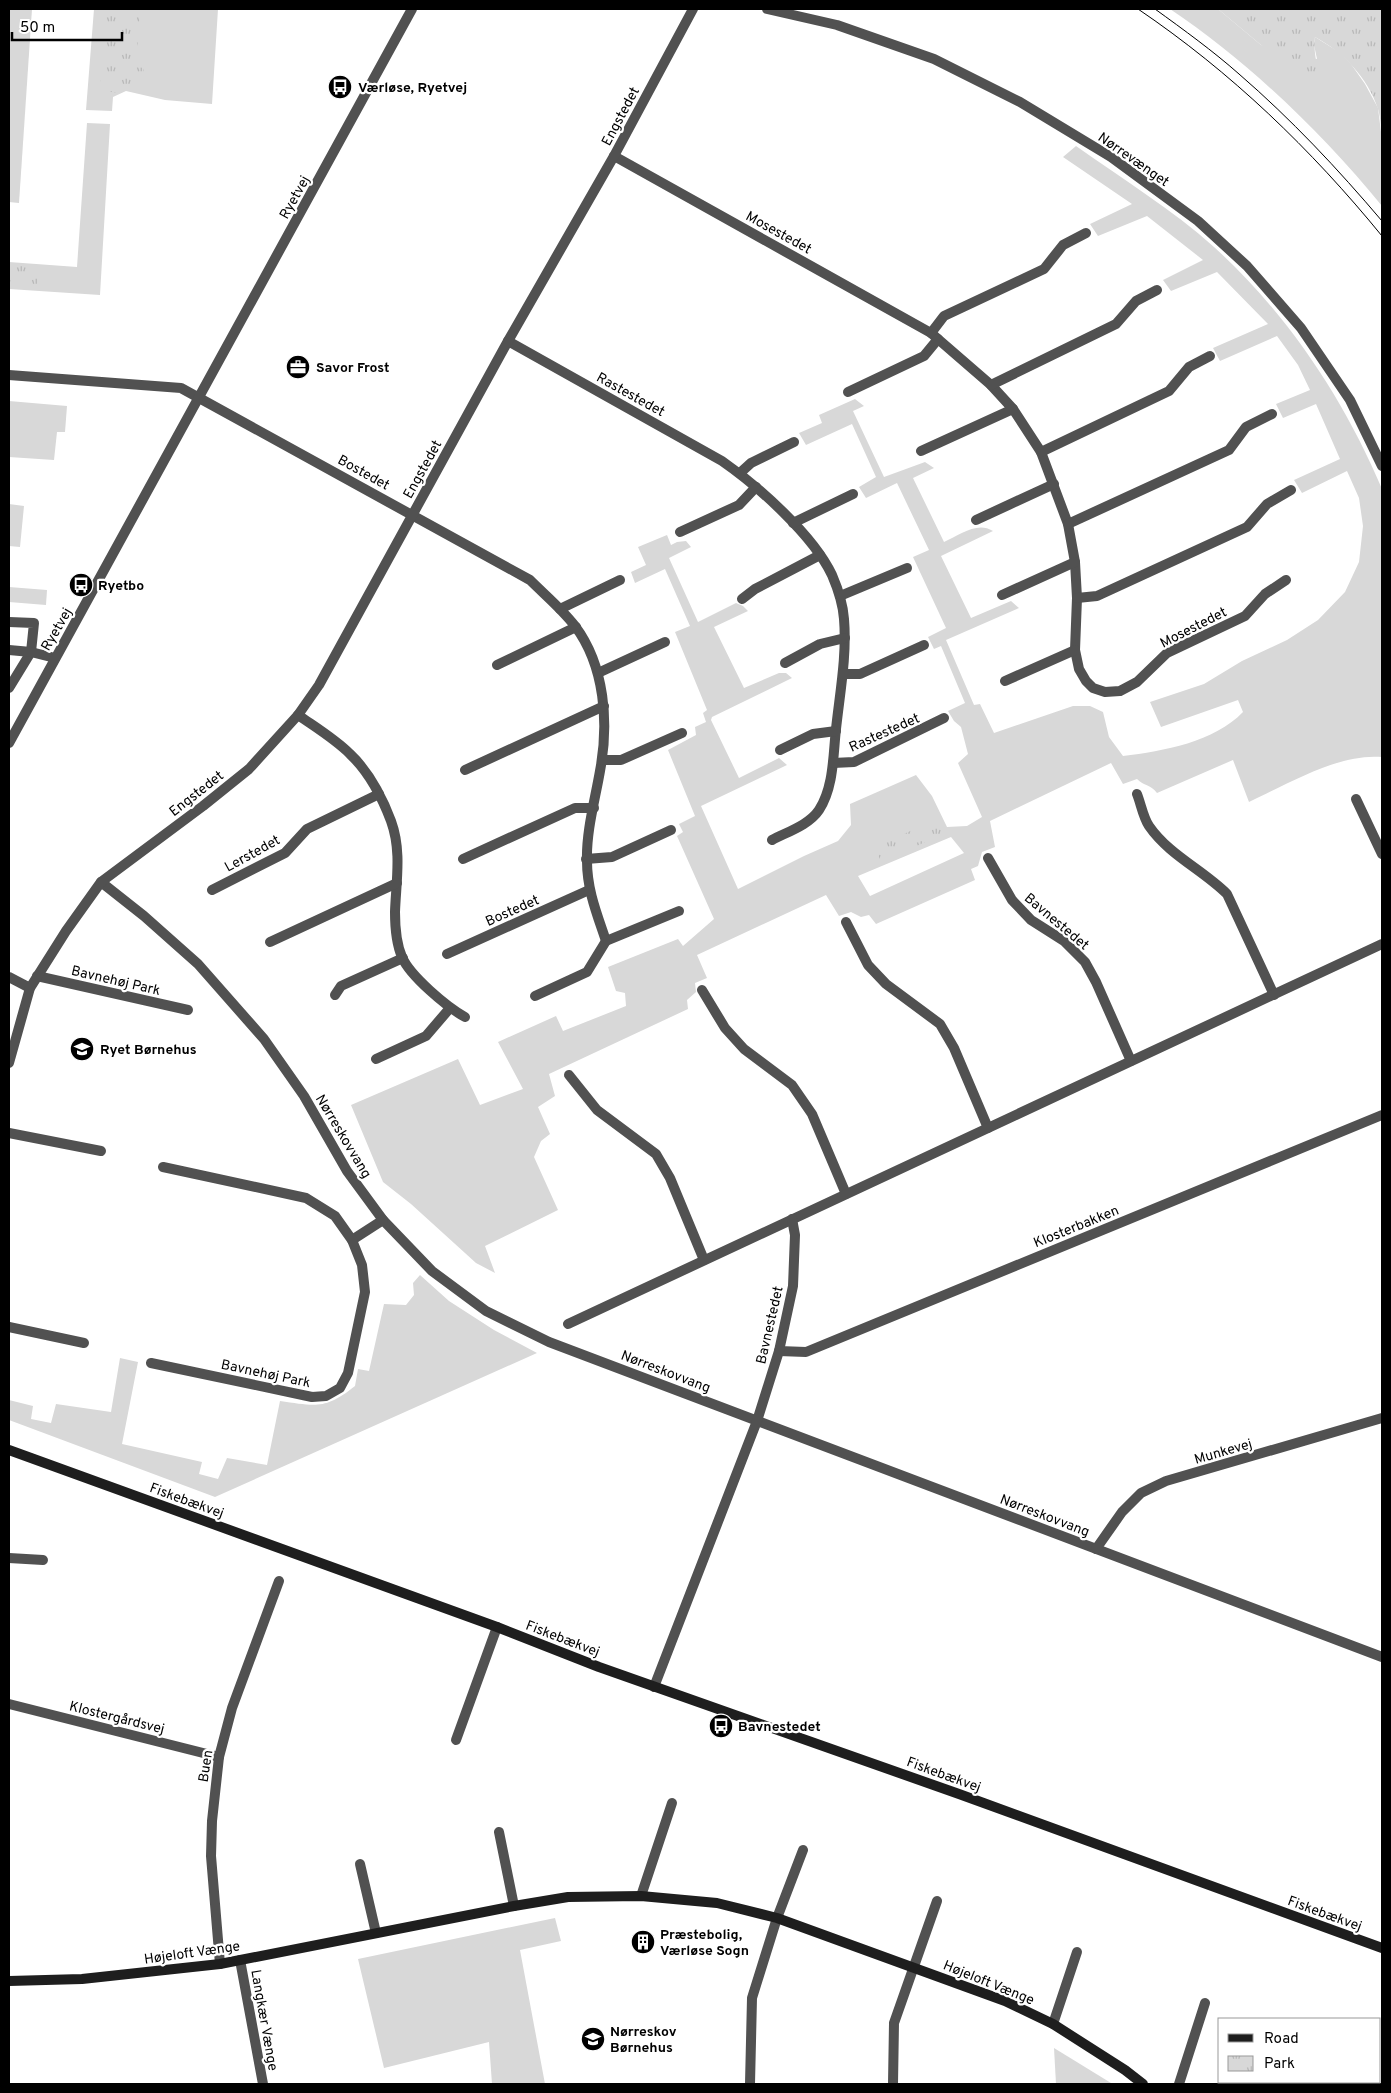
<svg xmlns="http://www.w3.org/2000/svg" width="1391" height="2093" font-family="Overpass,sans-serif">
<style>
.green{fill:#d8d8d8;fill-rule:evenodd}
.park{fill:url(#park-tufts)}
.lines{fill:none;stroke-linecap:round;stroke-linejoin:round}
.street{stroke:#515151;stroke-width:10}
.secondary{stroke:#1e1e1e;stroke-width:10}
.tram{stroke:#000;stroke-width:1}
.labels{text-anchor:middle;stroke-width:4.5;stroke-linejoin:round;paint-order:stroke}
.poi-label{font-size:14px;font-weight:bold;fill:#000;stroke:#fff;text-anchor:start}
.street-label{font-size:14px;fill:#000;stroke:#fff}
</style>
<defs>
<pattern id="park-tufts" width="24" height="20" patternUnits="userSpaceOnUse" patternTransform="scale(1.25)"><rect width="24" height="20" fill="#d8d8d8"/><path d="M3 7l-1-3M5 7V3M7 7l1-3M15 17l-1-3M17 17v-4M19 17l1-3" fill="none" stroke="#b8b8b8"/></pattern>
</defs>
<rect width="100%" height="100%" fill="#fff"/>
<g class="green">
<path d="M 9,9 L 32,9 L 19,203 L 9,202 Z"/>
<path d="M 94,9 L 218,9 L 212,104 L 165,100 L 126,91 L 113,97 L 112,111 L 86,110 Z"/>
<path d="M 1170,9 L 1218,9 L 1261,45 L 1317,59 L 1314,45 L 1315,37 L 1339,52 L 1351,64 L 1365,84 L 1378,108 L 1382,140 L 1382,206 C 1323,134 1248,61 1170,9 Z"/>
<path d="M 87,123 L 110,124 L 100,295 L 9,289 L 9,262 L 77,267 Z"/>
<path d="M 1076,146 C 1121,178 1173,210 1214,247 C 1287,313 1344,399 1382,489 L 1382,757 C 1339,753 1288,784 1249,802 L 1233,760 L 1157,793 C 1150,784 1144,786 1137,779 L 1123,784 L 1111,763 L 990,821 L 995,847 L 982,852 L 978,866 L 971,869 L 975,880 L 876,924 L 869,915 L 861,917 L 851,912 L 839,916 L 826,895 L 697,955 L 707,978 L 695,983 L 696,992 L 687,1000 L 688,1009 L 549,1074 L 555,1096 L 538,1107 L 550,1134 L 541,1141 L 534,1157 L 558,1210 L 485,1246 L 495,1273 L 476,1263 L 411,1204 L 383,1182 L 351,1105 L 458,1059 L 480,1105 L 523,1089 L 498,1042 L 556,1016 L 563,1031 L 626,1006 L 625,993 L 616,991 L 608,967 L 678,939 L 683,946 L 714,919 L 677,836 L 683,832 L 679,824 L 695,816 L 668,750 L 696,735 L 695,727 L 706,722 L 703,713 L 707,710 L 675,632 L 690,626 L 665,569 L 635,583 L 631,572 L 646,565 L 638,547 L 667,535 L 671,545 L 677,542 L 686,541 L 691,547 L 669,558 L 698,622 L 736,603 L 743,606 L 748,611 L 714,627 L 744,688 L 779,673 L 786,673 L 792,678 L 712,717 L 711,720 L 739,778 L 779,758 L 787,765 L 701,806 L 738,889 L 804,856 L 838,841 L 851,825 L 850,804 L 916,775 L 932,796 L 947,827 L 967,826 L 982,817 L 958,763 L 968,754 L 961,727 L 954,721 L 948,711 L 965,703 L 941,646 L 934,649 L 928,637 L 946,628 L 913,557 L 929,550 L 897,483 L 866,498 L 859,487 L 876,477 L 852,424 L 806,445 L 799,433 L 822,423 L 819,415 L 855,399 L 864,406 L 853,411 L 884,477 L 925,462 L 934,468 L 913,478 L 944,542 C 960,535 977,521 993,531 L 941,556 L 971,618 L 1011,601 L 1019,608 L 946,640 L 974,705 L 980,704 L 994,733 L 1073,706 L 1090,706 L 1103,712 L 1109,737 L 1123,756 C 1164,751 1214,742 1243,712 L 1238,700 L 1161,727 L 1150,702 L 1204,684 L 1242,661 L 1287,640 L 1318,620 L 1345,592 L 1359,562 L 1363,526 L 1359,498 L 1347,471 L 1302,493 L 1294,480 L 1340,459 L 1316,404 L 1283,418 L 1276,404 L 1310,390 L 1298,365 L 1277,336 L 1220,361 L 1213,348 L 1268,324 L 1217,272 L 1171,291 L 1163,280 L 1203,260 L 1147,216 L 1098,236 L 1090,224 L 1132,204 L 1063,157 ZM 951,837 L 964,853 L 870,896 L 858,876 Z"/>
<path d="M 9,401 L 67,406 L 65,432 L 57,432 L 54,460 L 9,457 Z"/>
<path d="M 9,504 L 24,506 L 20,547 L 9,546 Z"/>
<path d="M 9,587 L 47,590 L 46,605 L 9,602 Z"/>
<path d="M 420,1275 L 449,1301 L 494,1330 L 537,1353 L 215,1497 L 9,1420 L 9,1400 L 33,1406 L 31,1419 L 51,1423 L 56,1404 L 111,1412 L 120,1358 L 138,1362 L 122,1444 L 202,1462 L 199,1474 L 218,1479 L 227,1458 L 267,1465 L 280,1401 C 316,1406 325,1410 355,1386 L 358,1369 L 369,1371 L 384,1304 L 406,1305 L 414,1295 L 413,1283 Z"/>
<path d="M 555,1918 L 561,1941 L 520,1950 L 545,2084 L 492,2084 L 489,2042 L 384,2068 L 358,1959 Z"/>
<path d="M 1054,2048 L 1111,2083 L 1112,2084 L 1056,2084 Z"/>
</g>
<g class="park">
<path d="M 106,9 L 140,10 L 136,67 L 144,68 L 141,89 L 125,89 L 117,93 L 100,90 Z"/>
<path d="M 1218,9 L 1382,9 L 1382,140 C 1381,130 1381,119 1378,109 C 1368,78 1343,52 1315,37 C 1313,49 1317,61 1317,73 L 1310,79 L 1261,45 Z"/>
<path d="M 9,264 L 39,266 L 37,286 L 9,284 Z"/>
<path d="M 937,819 L 943,834 L 881,862 L 875,847 Z"/>
</g>
<g class="lines">
<g class="street">
<path d="M 767,9 L 837,25 L 934,59 L 1020,102 L 1111,157 L 1198,221 L 1247,266 L 1301,328 L 1350,400 L 1382,466"/>
<path d="M 614,156 L 931,333 L 991,385 L 1013,409 L 1041,452 L 1068,524 L 1075,562 L 1077,598 L 1075,650 L 1079,669 L 1086,681 L 1093,688 L 1105,692 L 1120,691 L 1137,682 L 1167,653 L 1245,616 L 1265,594 L 1286,580"/>
<path d="M 931,333 L 944,316 L 1044,269 L 1063,245 L 1086,233"/>
<path d="M 508,341 L 722,461 C 758,486 813,535 832,575 C 838,589 843,604 844,619 C 847,655 840,692 836,729 C 833,755 834,787 819,810 C 809,825 787,832 772,840"/>
<path d="M 9,375 L 181,388 L 530,580 C 545,595 562,609 575,626 C 605,666 609,723 600,771 C 595,800 586,832 587,861 C 587,890 597,914 606,941"/>
<path d="M 991,385 L 1116,324 L 1136,301 L 1157,290"/>
<path d="M 848,392 L 924,356 L 938,339"/>
<path d="M 921,451 L 1013,409"/>
<path d="M 1041,452 L 1169,391 L 1189,367 L 1210,356"/>
<path d="M 740,473 L 751,463 L 794,442"/>
<path d="M 976,520 L 1054,484"/>
<path d="M 793,523 L 853,494"/>
<path d="M 1068,524 L 1229,450 L 1246,427 L 1272,414"/>
<path d="M 680,532 L 739,505 L 756,487"/>
<path d="M 1002,595 L 1075,562"/>
<path d="M 840,596 L 907,568"/>
<path d="M 1077,598 L 1097,596 L 1247,527 L 1267,504 L 1291,490"/>
<path d="M 742,599 L 755,589 L 820,555"/>
<path d="M 560,609 L 620,580"/>
<path d="M 9,622 L 34,623 L 31,652 L 9,688"/>
<path d="M 9,650 L 31,652 L 55,658"/>
<path d="M 785,663 L 820,644 L 845,638"/>
<path d="M 497,665 L 576,627"/>
<path d="M 598,673 L 665,642"/>
<path d="M 843,674 L 860,674 L 924,645"/>
<path d="M 1005,681 L 1075,650"/>
<path d="M 298,715 C 315,727 335,739 350,754 C 369,772 382,797 391,821 C 402,851 396,882 395,912 C 395,927 396,943 402,957 C 410,976 447,1007 465,1017"/>
<path d="M 9,743 L 412,9"/>
<path d="M 780,750 L 813,734 L 836,731"/>
<path d="M 603,760 L 621,760 L 682,733"/>
<path d="M 833,763 L 854,762 L 944,718"/>
<path d="M 465,770 L 604,706"/>
<path d="M 1137,794 C 1141,804 1143,817 1149,826 C 1169,855 1203,870 1227,894 L 1274,995"/>
<path d="M 1356,799 L 1382,854"/>
<path d="M 988,858 L 1012,900 L 1031,920 L 1064,941 L 1085,962 L 1096,982 L 1131,1061"/>
<path d="M 463,859 L 575,808 L 594,808"/>
<path d="M 586,859 L 612,857 L 671,830"/>
<path d="M 101,882 L 144,916 L 198,964 L 264,1039 L 304,1096 L 347,1171 L 383,1220 L 432,1271 L 486,1311 L 549,1342 L 1382,1657"/>
<path d="M 212,890 L 285,853 L 307,829 L 379,794"/>
<path d="M 846,922 L 868,965 L 886,984 L 940,1024 L 954,1048 L 988,1128"/>
<path d="M 270,942 L 397,883"/>
<path d="M 447,954 L 589,890"/>
<path d="M 37,976 L 188,1010"/>
<path d="M 9,977 L 30,988"/>
<path d="M 702,990 L 725,1028 L 744,1049 L 792,1085 L 812,1114 L 846,1194"/>
<path d="M 335,995 L 341,986 L 403,958"/>
<path d="M 535,996 L 587,972 L 606,941 L 679,911"/>
<path d="M 376,1059 L 426,1036 L 450,1008"/>
<path d="M 9,1063 L 30,988 L 66,931 L 101,882 L 203,806 L 249,769 L 298,715 L 319,685 L 508,341 L 614,156 L 693,9"/>
<path d="M 569,1075 L 597,1110 L 656,1154 L 670,1178 L 704,1260"/>
<path d="M 9,1133 L 101,1151"/>
<path d="M 352,1240 L 383,1220"/>
<path d="M 568,1324 L 1382,944"/>
<path d="M 9,1327 L 84,1343"/>
<path d="M 779,1351 L 806,1352 L 1382,1115"/>
<path d="M 151,1363 L 312,1397 L 326,1396 L 340,1388 L 348,1373 L 365,1292 L 362,1265 L 352,1240 L 335,1216 L 306,1198 L 163,1167"/>
<path d="M 1096,1549 L 1122,1512 L 1141,1493 L 1166,1481 L 1382,1418"/>
<path d="M 9,1558 L 43,1560"/>
<path d="M 654,1687 L 757,1421 L 779,1351 L 793,1286 L 795,1235 L 792,1219"/>
<path d="M 9,1704 L 219,1757"/>
<path d="M 456,1740 L 497,1627"/>
<path d="M 499,1832 L 514,1906"/>
<path d="M 360,1864 L 376,1933"/>
<path d="M 641,1896 L 672,1803"/>
<path d="M 240,1960 L 263,2084"/>
<path d="M 220,1964 L 211,1856 L 212,1821 L 219,1757 L 232,1708 L 279,1581"/>
<path d="M 1053,2024 L 1077,1952"/>
<path d="M 750,2084 L 752,1998 L 777,1918 L 803,1850"/>
<path d="M 893,2084 L 894,2023 L 937,1901"/>
<path d="M 1179,2084 L 1205,2003"/>
</g>
<g class="secondary">
<path d="M 9,1450 L 497,1627 L 599,1667 L 959,1794 L 1382,1948"/>
<path d="M 9,1981 L 82,1979 L 220,1964 L 514,1906 L 568,1897 L 641,1896 L 717,1903 L 777,1918 L 1005,2001 L 1053,2024 L 1125,2070 L 1143,2084"/>
</g>
<g class="tram">
<path d="M 1138,9 C 1231,72 1311,149 1382,236"/>
<path d="M 1155,9 C 1184,30 1213,51 1239,74 C 1291,119 1338,169 1382,221"/>
</g>
</g>
<defs>
<g id="bus-disc" transform="scale(1.25)"><circle r="9.5" fill="#000" stroke="#fff"/><path d="M-5-6H5V4H4V6H2V4H-2V6H-4V4H-5ZM-3.5-4V0h7V-4ZM-3.5 1.2v1.5H-2V1.2ZM2 1.2v1.5H3.5V1.2Z" fill="#fff"/></g>
<g id="office-disc" transform="scale(1.25)"><circle r="9.5" fill="#000" stroke="#fff"/><path d="M-6-3h4V-5.5h4V-3h4V5H-6ZM-1-4.5V-3h2v-1.5ZM-6 0V1H6V0Z" fill="#fff"/></g>
<g id="school-disc" transform="scale(1.25)"><circle r="9.5" fill="#000" stroke="#fff"/><path d="M0-5L7-2L0 1L-7-2ZM-4 1L0 2.5L4 1V4Q0 6-4 4Z" fill="#fff"/></g>
<g id="building-disc" transform="scale(1.25)"><circle r="9.5" fill="#000" stroke="#fff"/><path d="M-4-6H4V6H1V3H-1V6H-4ZM-2.5-4.3h1.7v1.8h-1.7ZM.8-4.3h1.7v1.8H.8ZM-2.5-1h1.7V.8h-1.7ZM.8-1h1.7V.8H.8Z" fill="#fff"/></g>
</defs>
<g fill-rule="evenodd">
<use href="#bus-disc" x="340" y="87"/>
<use href="#office-disc" x="298" y="367"/>
<use href="#bus-disc" x="81" y="585"/>
<use href="#school-disc" x="82" y="1049"/>
<use href="#bus-disc" x="721" y="1726"/>
<use href="#building-disc" x="643" y="1942"/>
<use href="#school-disc" x="593" y="2039"/>
</g>
<g class="labels">
<g class="poi-label">
<text x="358" y="92">Værløse, Ryetvej</text>
<text x="316" y="372">Savor Frost</text>
<text x="98" y="590">Ryetbo</text>
<text x="100" y="1054">Ryet Børnehus</text>
<text x="738" y="1731">Bavnestedet</text>
<text x="660" y="1939">Præstebolig,<tspan x="660" dy="16">Værløse Sogn</tspan></text>
<text x="610" y="2036">Nørreskov<tspan x="610" dy="16">Børnehus</tspan></text>
</g>
<g class="street-label">
<text transform="translate(620 116) rotate(-62)" y="5">Engstedet</text>
<text transform="translate(1134 159) rotate(35)" y="5">Nørrevænget</text>
<text transform="translate(294 197) rotate(-61)" y="5">Ryetvej</text>
<text transform="translate(779 232) rotate(29)" y="5">Mosestedet</text>
<text transform="translate(631 394) rotate(29)" y="5">Rastestedet</text>
<text transform="translate(422 469) rotate(-61)" y="5">Engstedet</text>
<text transform="translate(364 472) rotate(29)" y="5">Bostedet</text>
<text transform="translate(1193 627) rotate(-27)" y="5">Mosestedet</text>
<text transform="translate(56 629) rotate(-60)" y="5">Ryetvej</text>
<text transform="translate(884 732) rotate(-24)" y="5">Rastestedet</text>
<text transform="translate(196 793) rotate(-38)" y="5">Engstedet</text>
<text transform="translate(252 853) rotate(-29)" y="5">Lerstedet</text>
<text transform="translate(512 910) rotate(-24)" y="5">Bostedet</text>
<text transform="translate(1057 921) rotate(40)" y="5">Bavnestedet</text>
<text transform="translate(116 980) rotate(13)" y="5">Bavnehøj Park</text>
<text transform="translate(344 1136) rotate(59)" y="5">Nørreskovvang</text>
<text transform="translate(1076 1226) rotate(-22)" y="5">Klosterbakken</text>
<text transform="translate(769 1325) rotate(-77)" y="5">Bavnestedet</text>
<text transform="translate(666 1371) rotate(21)" y="5">Nørreskovvang</text>
<text transform="translate(266 1373) rotate(12)" y="5">Bavnehøj Park</text>
<text transform="translate(1223 1451) rotate(-16)" y="5">Munkevej</text>
<text transform="translate(187 1500) rotate(20)" y="5">Fiskebækvej</text>
<text transform="translate(1045 1515) rotate(21)" y="5">Nørreskovvang</text>
<text transform="translate(563 1638) rotate(21)" y="5">Fiskebækvej</text>
<text transform="translate(117 1717) rotate(14)" y="5">Klostergårdsvej</text>
<text transform="translate(205 1766) rotate(-81)" y="5">Buen</text>
<text transform="translate(944 1774) rotate(20)" y="5">Fiskebækvej</text>
<text transform="translate(1325 1913) rotate(20)" y="5">Fiskebækvej</text>
<text transform="translate(192 1952) rotate(-8)" y="5">Højeloft Vænge</text>
<text transform="translate(989 1982) rotate(22)" y="5">Højeloft Vænge</text>
<text transform="translate(265 2020) rotate(80)" y="5">Langkær Vænge</text>
</g>
</g>
<rect width="1391" height="2093" fill="none" stroke="#000000" stroke-width="20"/>
<rect x="1218" y="2018" width="162" height="65" fill="#ffffff" stroke="#999999"/>
<rect x="1228" y="2034" width="25" height="8" fill="#1e1e1e" stroke="#999999"/>
<text x="1264" y="2043" font-size="15" fill="#000000">Road</text>
<rect x="1228" y="2056" width="25" height="15" fill="url(#park-tufts)" stroke="#999999"/>
<text x="1264" y="2068" font-size="15" fill="#000000">Park</text>
<path d="M12 32v8h110v-8" fill="none" stroke="#000000" stroke-width="2.5"/>
<text x="20" y="32" font-size="15" fill="#000000" stroke="#ffffff" stroke-width="4" paint-order="stroke">50 m</text>
</svg>
